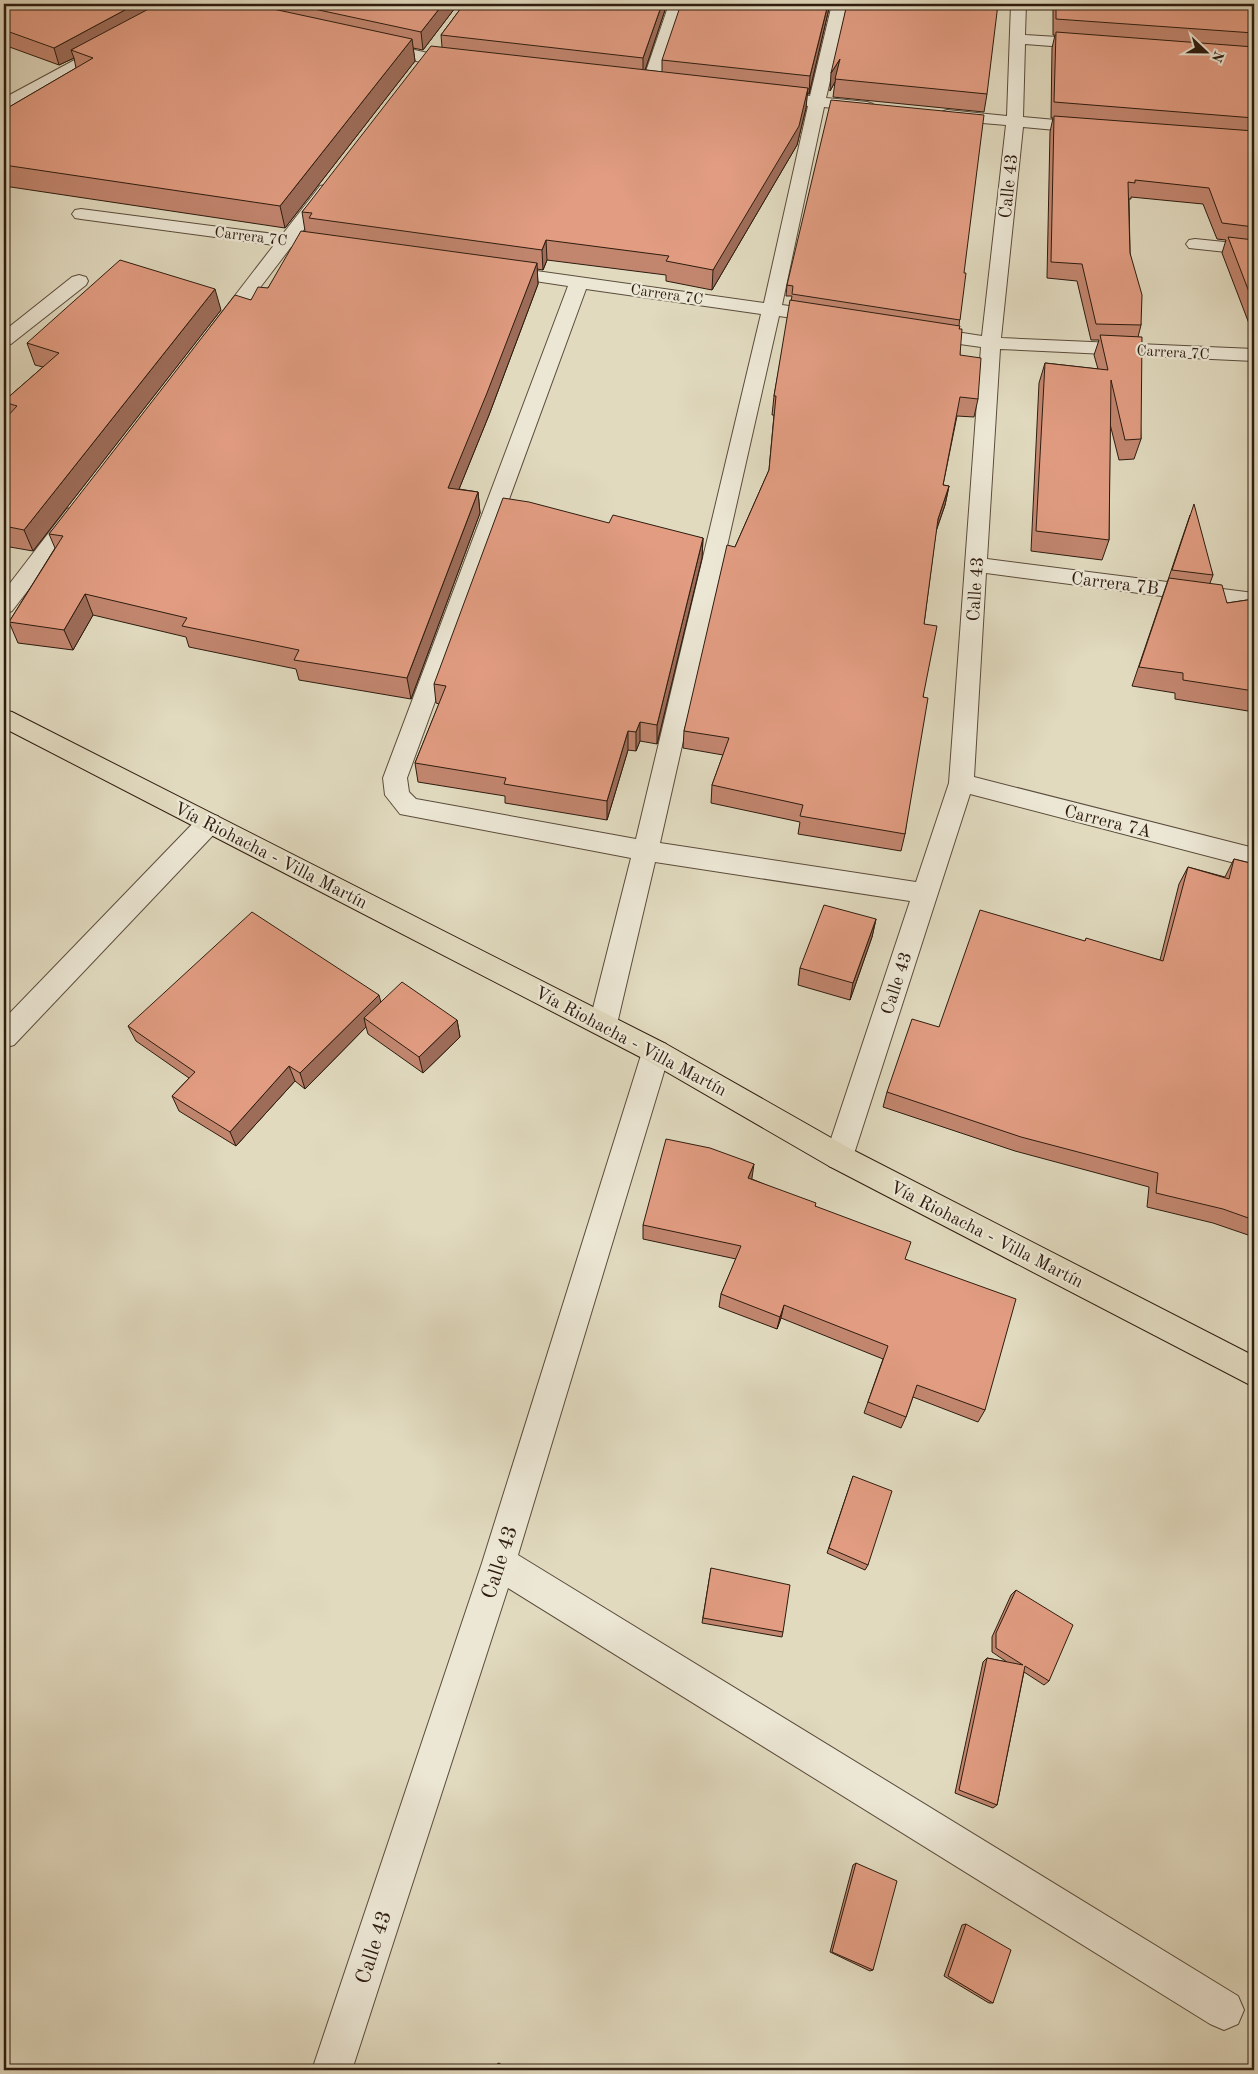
<svg xmlns="http://www.w3.org/2000/svg" width="1258" height="2074" font-family="'Old Standard TT',serif">
<style>
.lines{fill:none;stroke-linecap:round;stroke-linejoin:round}
.minor-casing{stroke:#5b4c3b;stroke-width:2}
.major-casing{stroke:#2e1c0f;stroke-width:2}
.minor{fill:#ece7d5;fill-rule:evenodd}
.major{fill:#e1dabf;fill-rule:evenodd}
.wall{fill:#c2866f;stroke:#2e1c0f}
.shaded-wall{fill:#9e6d5a;stroke:#2e1c0f}
.building{fill:#e19c81;stroke:#2e1c0f}
.labels{text-anchor:middle;stroke-width:4.5;stroke-linejoin:round;paint-order:stroke}
.far-street-label{font-size:15px;fill:#2e1c0f;stroke:#ece7d5}
.street-label{font-size:18px;fill:#2e1c0f;stroke:#ece7d5}
.near-street-label{font-size:21px;fill:#2e1c0f;stroke:#ece7d5}
</style>
<rect width="100%" height="100%" fill="#e1dabf"/>
<filter id="stains"><feTurbulence type="fractalNoise" baseFrequency=".004" numOctaves="4"/><feColorMatrix values="0 0 0 0 .2 0 0 0 0 .09 0 0 0 0 .02 0 0 0 .5 -.17"/></filter>
<radialGradient id="worn" r=".72"><stop offset=".6" stop-color="#630" stop-opacity="0"/><stop offset="1" stop-color="#630" stop-opacity=".3"/></radialGradient>
<g class="lines">
<g class="minor-casing">
<g id="minor">
<path d="M 669,4 L 685,4 L 658,83 L 656,86 L 644,86 L 642,83 Z"/>
<path d="M 832,4 L 848,4 L 826,98 L 867,102 L 873,104 L 875,107 L 873,110 L 867,112 L 824,107 L 782,305 L 825,311 L 832,313 L 834,317 L 832,321 L 825,323 L 779,316 L 660,843 L 916,882 L 949,783 L 981,347 L 924,339 L 917,337 L 914,333 L 917,329 L 924,327 L 982,336 L 1006,125 L 947,120 L 941,118 L 939,115 L 941,112 L 947,110 L 1007,116 L 1011,4 L 1026,4 L 1025,35 L 1091,39 L 1097,41 L 1099,44 L 1097,47 L 1091,49 L 1025,44 L 1023,117 L 1088,123 L 1094,124 L 1096,128 L 1094,132 L 1088,133 L 1023,127 L 1001,338 L 1254,349 L 1254,361 L 1000,349 L 987,559 L 1254,593 L 1254,608 L 986,573 L 974,777 L 1254,848 L 1254,868 L 970,794 L 853,1157 L 849,1166 L 839,1170 L 829,1166 L 825,1157 L 910,901 L 655,862 L 617,1024 L 613,1032 L 603,1035 L 593,1032 L 589,1024 L 631,858 L 400,814 L 385,795 L 383,778 L 568,286 L 501,276 L 495,275 L 492,271 L 495,267 L 501,266 L 764,303 L 808,106 L 770,102 L 764,100 L 762,97 L 764,94 L 770,92 L 810,96 ZM 586,289 L 761,314 L 636,839 L 416,799 L 409,792 L 407,778 Z"/>
<path d="M 108,42 L 114,44 L 116,47 L 114,50 L 10,107 L 4,109 L 4,98 Z"/>
<path d="M 379,42 L 428,53 L 465,59 L 467,62 L 465,65 C 444,70 395,56 373,50 L 371,47 L 373,44 Z"/>
<path d="M 326,185 L 332,186 L 335,190 L 298,237 L 336,243 L 339,247 L 336,251 L 330,252 L 291,247 L 226,332 L 219,334 L 212,332 L 210,328 L 274,245 L 81,219 L 75,218 L 72,214 L 75,210 L 81,209 L 282,235 L 320,186 Z"/>
<path d="M 1195,239 L 1254,245 L 1254,255 L 1189,248 L 1186,244 L 1189,240 Z"/>
<path d="M 79,275 L 86,277 L 88,281 L 86,285 L 11,344 L 4,346 L 4,331 L 72,277 Z"/>
<path d="M 75,507 L 83,509 L 86,514 L 83,519 L 12,611 L 4,614 L 4,591 L 67,509 Z"/>
<path d="M 209,814 L 218,816 L 221,823 L 218,830 L 14,1045 L 4,1048 L 4,1019 L 200,816 Z"/>
<path d="M 656,1040 L 666,1044 L 670,1052 L 518,1555 L 1238,1996 L 1244,2010 L 1238,2024 L 1224,2030 L 1210,2024 L 508,1588 L 352,2070 L 312,2070 L 482,1563 L 642,1052 L 646,1044 Z"/>
</g>
</g>
<g class="major-casing">
<path id="major" d="M 4,710 L 12,712 L 666,1044 L 849,1148 L 1254,1356 L 1254,1387 L 829,1166 L 646,1060 L 4,728 Z"/>
</g>
<use href="#minor" class="minor"/>
<use href="#major" class="major"/>
</g>
<g class="wall">
<path d="M 4,4 L 458,4 L 423,50 L 413,48 L 415,61 L 285,228 L 4,186 L 4,110 L 76,68 L 74,58 L 59,65 L 4,45 Z"/>
<path d="M 464,4 L 667,4 L 645,70 L 662,72 L 662,60 L 830,4 L 809,94 L 807,94 L 806,108 L 797,145 L 712,290 L 666,281 L 666,275 L 547,260 L 543,270 L 537,269 L 538,284 L 489,415 L 459,489 L 478,492 L 480,513 L 411,699 L 299,680 L 296,669 L 189,647 L 186,637 L 93,615 L 73,650 L 18,643 L 9,622 L 55,548 L 49,534 L 251,300 L 268,288 L 305,231 L 302,212 L 442,47 L 441,35 Z"/>
<path d="M 847,4 L 987,94 L 984,112 L 833,97 L 835,82 L 830,91 Z"/>
<path d="M 1053,4 L 1254,4 L 1254,334 L 1253,334 L 1222,253 L 1226,240 L 1217,239 L 1203,204 L 1131,197 L 1131,199 L 1129,199 L 1130,253 L 1141,325 L 1138,337 L 1141,439 L 1134,459 L 1119,460 L 1110,424 L 1109,540 L 1102,560 L 1031,551 L 1039,383 L 1045,363 L 1098,369 L 1094,355 L 1099,340 L 1091,340 L 1077,281 L 1047,278 L 1050,132 L 1053,118 L 1051,118 L 1052,48 L 1055,35 L 1053,35 Z"/>
<path d="M 964,273 L 959,326 L 960,355 L 978,399 L 974,417 L 957,416 L 943,485 L 949,486 L 945,505 L 936,531 L 924,624 L 923,697 L 905,834 L 901,851 L 798,834 L 800,822 L 711,803 L 712,785 L 723,755 L 683,748 L 684,731 L 735,547 L 769,470 L 774,415 L 772,415 L 774,396 L 791,301 L 792,296 L 786,296 L 787,285 Z"/>
<path d="M 221,310 L 33,551 L 4,546 L 4,420 L 8,415 L 4,404 L 4,401 L 43,367 L 35,365 L 27,343 Z"/>
<path d="M 1190,515 L 1213,575 L 1210,583 L 1227,603 L 1254,599 L 1254,712 L 1175,699 L 1175,693 L 1132,686 Z"/>
<path d="M 609,523 L 703,538 L 702,558 L 657,744 L 640,741 L 636,751 L 628,750 L 607,820 L 505,803 L 505,796 L 418,782 L 415,763 L 439,704 L 436,703 L 434,684 Z"/>
<path d="M 1234,859 L 1254,864 L 1254,1237 L 1213,1223 L 1147,1207 L 1149,1187 L 1015,1151 L 883,1107 L 887,1092 L 939,1027 L 1085,941 L 1160,960 L 1179,884 L 1188,867 L 1225,877 Z"/>
<path d="M 876,919 L 872,937 L 850,1000 L 798,985 L 800,968 Z"/>
<path d="M 381,1002 L 457,1020 L 460,1037 L 423,1073 L 368,1034 L 366,1027 L 305,1089 L 295,1081 L 236,1146 L 179,1111 L 172,1096 L 189,1078 L 136,1041 L 128,1026 Z"/>
<path d="M 752,1179 L 815,1206 L 905,1259 L 985,1410 L 978,1422 L 913,1397 L 906,1417 L 901,1428 L 864,1413 L 883,1359 L 781,1318 L 777,1329 L 719,1307 L 721,1294 L 736,1259 L 643,1239 L 643,1225 Z"/>
<path d="M 853,1476 L 868,1565 L 865,1570 L 827,1553 Z"/>
<path d="M 711,1568 L 783,1632 L 782,1637 L 702,1623 Z"/>
<path d="M 1016,1590 L 1049,1681 L 1044,1685 L 1024,1672 L 997,1805 L 993,1808 L 955,1793 L 983,1662 L 987,1658 L 1007,1662 L 992,1652 L 992,1637 L 1011,1595 Z"/>
<path d="M 856,1863 L 873,1970 L 870,1971 L 830,1952 L 853,1865 Z"/>
<path d="M 966,1924 L 993,2003 L 989,2003 L 944,1976 L 962,1925 Z"/>
</g>
<g class="shaded-wall">
<path d="M 136,4 L 172,4 L 71,50 L 74,58 L 59,65 L 54,48 Z"/>
<path d="M 443,4 L 458,4 L 423,50 L 421,32 Z"/>
<path d="M 662,4 L 667,4 L 643,76 L 643,58 Z"/>
<path d="M 828,4 L 830,4 L 809,94 L 810,76 Z"/>
<path d="M 412,39 L 415,61 L 285,228 L 280,206 Z"/>
<path d="M 840,59 L 835,82 L 830,91 L 831,73 Z"/>
<path d="M 808,88 L 806,108 L 797,145 L 712,290 L 713,270 Z"/>
<path d="M 546,240 L 547,260 L 543,270 L 542,250 Z"/>
<path d="M 537,263 L 538,284 L 489,415 L 451,509 L 448,488 Z"/>
<path d="M 215,289 L 221,310 L 33,551 L 24,530 Z"/>
<path d="M 949,486 L 945,505 L 934,537 L 938,519 Z"/>
<path d="M 478,492 L 480,513 L 411,699 L 407,678 Z"/>
<path d="M 703,538 L 702,558 L 657,744 L 657,725 Z"/>
<path d="M 85,594 L 93,615 L 73,650 L 64,630 Z"/>
<path d="M 640,722 L 640,741 L 636,751 L 636,732 Z"/>
<path d="M 628,731 L 628,750 L 607,820 L 607,801 Z"/>
<path d="M 876,919 L 872,937 L 850,1000 L 853,983 Z"/>
<path d="M 379,995 L 383,1010 L 364,1018 L 366,1027 L 305,1089 L 300,1073 Z"/>
<path d="M 457,1020 L 460,1037 L 423,1073 L 419,1057 Z"/>
<path d="M 289,1066 L 295,1081 L 236,1146 L 230,1132 Z"/>
<path d="M 754,1164 L 752,1178 L 746,1192 L 748,1178 Z"/>
<path d="M 784,1305 L 781,1318 L 777,1329 L 780,1317 Z"/>
<path d="M 499,2063 L 509,2070 L 506,2070 L 497,2064 Z"/>
</g>
<g class="building">
<path d="M 4,4 L 136,4 L 54,48 L 4,30 Z"/>
<path d="M 158,4 L 250,4 L 412,39 L 280,206 L 4,165 L 4,110 L 93,58 L 71,50 Z"/>
<path d="M 291,4 L 443,4 L 421,32 Z"/>
<path d="M 464,4 L 662,4 L 643,58 L 441,35 Z"/>
<path d="M 681,4 L 828,4 L 810,76 L 662,60 Z"/>
<path d="M 847,4 L 998,4 L 987,94 L 835,79 L 840,59 L 831,73 Z"/>
<path d="M 1056,4 L 1254,4 L 1254,33 L 1056,19 Z"/>
<path d="M 1056,32 L 1254,47 L 1254,118 L 1054,102 Z"/>
<path d="M 431,46 L 808,88 L 799,126 L 713,270 L 666,261 L 669,256 L 546,240 L 542,250 L 309,218 L 312,213 L 302,212 Z"/>
<path d="M 831,100 L 984,115 L 964,273 L 966,273 L 960,320 L 792,294 L 793,286 L 787,285 Z"/>
<path d="M 1054,116 L 1254,131 L 1254,227 L 1222,223 L 1209,188 L 1135,180 L 1135,183 L 1128,182 L 1130,253 L 1142,295 L 1141,325 L 1096,324 L 1082,264 L 1051,262 Z"/>
<path d="M 301,231 L 537,263 L 487,393 L 448,488 L 478,492 L 407,678 L 294,660 L 299,650 L 182,626 L 187,618 L 85,594 L 64,630 L 9,622 L 63,536 L 49,534 L 235,295 L 251,300 L 258,287 L 268,288 Z"/>
<path d="M 1228,237 L 1254,240 L 1254,305 Z"/>
<path d="M 120,260 L 215,289 L 24,530 L 4,526 L 4,420 L 17,406 L 4,402 L 4,401 L 59,353 L 27,343 Z"/>
<path d="M 790,300 L 960,326 L 959,329 L 962,329 L 960,355 L 981,358 L 978,399 L 960,397 L 943,485 L 949,486 L 938,519 L 924,624 L 937,626 L 923,697 L 928,698 L 905,834 L 800,816 L 803,805 L 712,785 L 729,738 L 684,731 L 727,545 L 735,547 L 769,470 L 776,396 L 774,396 Z"/>
<path d="M 1100,335 L 1142,337 L 1141,439 L 1125,440 L 1111,380 L 1109,540 L 1036,531 L 1045,363 L 1108,370 Z"/>
<path d="M 503,498 L 529,502 L 609,523 L 613,515 L 703,538 L 657,725 L 640,722 L 636,732 L 628,731 L 607,801 L 504,784 L 506,778 L 415,763 L 446,686 L 434,684 Z"/>
<path d="M 1194,504 L 1213,575 L 1172,570 Z"/>
<path d="M 1169,578 L 1222,585 L 1227,603 L 1254,599 L 1254,691 L 1183,680 L 1183,673 L 1139,667 Z"/>
<path d="M 1234,859 L 1254,864 L 1254,1220 L 1223,1209 L 1156,1193 L 1158,1173 L 1021,1137 L 887,1092 L 912,1019 L 939,1027 L 980,910 L 1085,941 L 1086,938 L 1163,961 L 1188,867 L 1229,879 Z"/>
<path d="M 824,905 L 876,919 L 853,983 L 800,968 Z"/>
<path d="M 252,912 L 379,995 L 300,1073 L 289,1066 L 230,1132 L 172,1096 L 195,1072 L 128,1026 Z"/>
<path d="M 402,982 L 457,1020 L 419,1057 L 364,1018 Z"/>
<path d="M 666,1139 L 710,1148 L 754,1164 L 748,1178 L 816,1203 L 815,1206 L 911,1242 L 905,1259 L 1016,1299 L 985,1410 L 917,1385 L 906,1417 L 868,1402 L 888,1346 L 784,1305 L 780,1317 L 721,1294 L 741,1246 L 643,1225 Z"/>
<path d="M 853,1476 L 892,1491 L 868,1565 L 829,1548 Z"/>
<path d="M 711,1568 L 790,1585 L 783,1632 L 703,1618 Z"/>
<path d="M 1016,1590 L 1073,1625 L 1049,1681 L 1025,1666 L 997,1805 L 959,1790 L 987,1658 L 1023,1665 L 996,1648 L 996,1633 Z"/>
<path d="M 856,1863 L 897,1881 L 873,1970 L 832,1952 Z"/>
<path d="M 966,1924 L 1011,1950 L 993,2003 L 948,1976 Z"/>
<path d="M 497,2064 L 506,2070 L 494,2070 Z"/>
</g>
<g class="labels">
<g class="far-street-label">
<text transform="translate(251 236) rotate(7)" y="5">Carrera 7C</text>
<text transform="translate(667 294) rotate(8)" y="5">Carrera 7C</text>
<text transform="translate(1173 352) rotate(3)" y="5">Carrera 7C</text>
</g>
<g class="street-label">
<text transform="translate(1008 186) rotate(-84)" y="6">Calle 43</text>
<text transform="translate(1115 583) rotate(7)" y="6">Carrera 7B</text>
<text transform="translate(975 589) rotate(-86)" y="6">Calle 43</text>
<text transform="translate(1108 821) rotate(14)" y="6">Carrera 7A</text>
<text transform="translate(271 855) rotate(27)" y="6">Vía Riohacha - Villa Martín</text>
<text transform="translate(896 983) rotate(-72)" y="6">Calle 43</text>
<text transform="translate(631 1041) rotate(28)" y="6">Vía Riohacha - Villa Martín</text>
<text transform="translate(987 1234) rotate(27)" y="6">Vía Riohacha - Villa Martín</text>
</g>
<g class="near-street-label">
<text transform="translate(499 1562) rotate(-72)" y="7">Calle 43</text>
<text transform="translate(373 1947) rotate(-72)" y="7">Calle 43</text>
</g>
</g>
<rect width="1258" height="2074" fill="none" stroke="#e1dabf" stroke-width="20"/>
<rect x="5" y="5" width="1248" height="2064" fill="none" stroke="#2e1c0f" stroke-width="2.5"/>
<rect x="10" y="10" width="1238" height="2054" fill="none" stroke="#2e1c0f"/>
<g transform="translate(1206 52) rotate(112)" stroke="#ece7d5" stroke-width="4" paint-order="stroke">
<path d="M0-4L9 19L0 12L-9 19Z" fill="#2e1c0f"/>
<text y="-8" font-size="14" font-weight="bold" text-anchor="middle" fill="#2e1c0f">N</text>
</g>
<rect width="100%" height="100%" filter="url(#stains)"/>
<rect width="100%" height="100%" fill="url(#worn)"/>
</svg>
